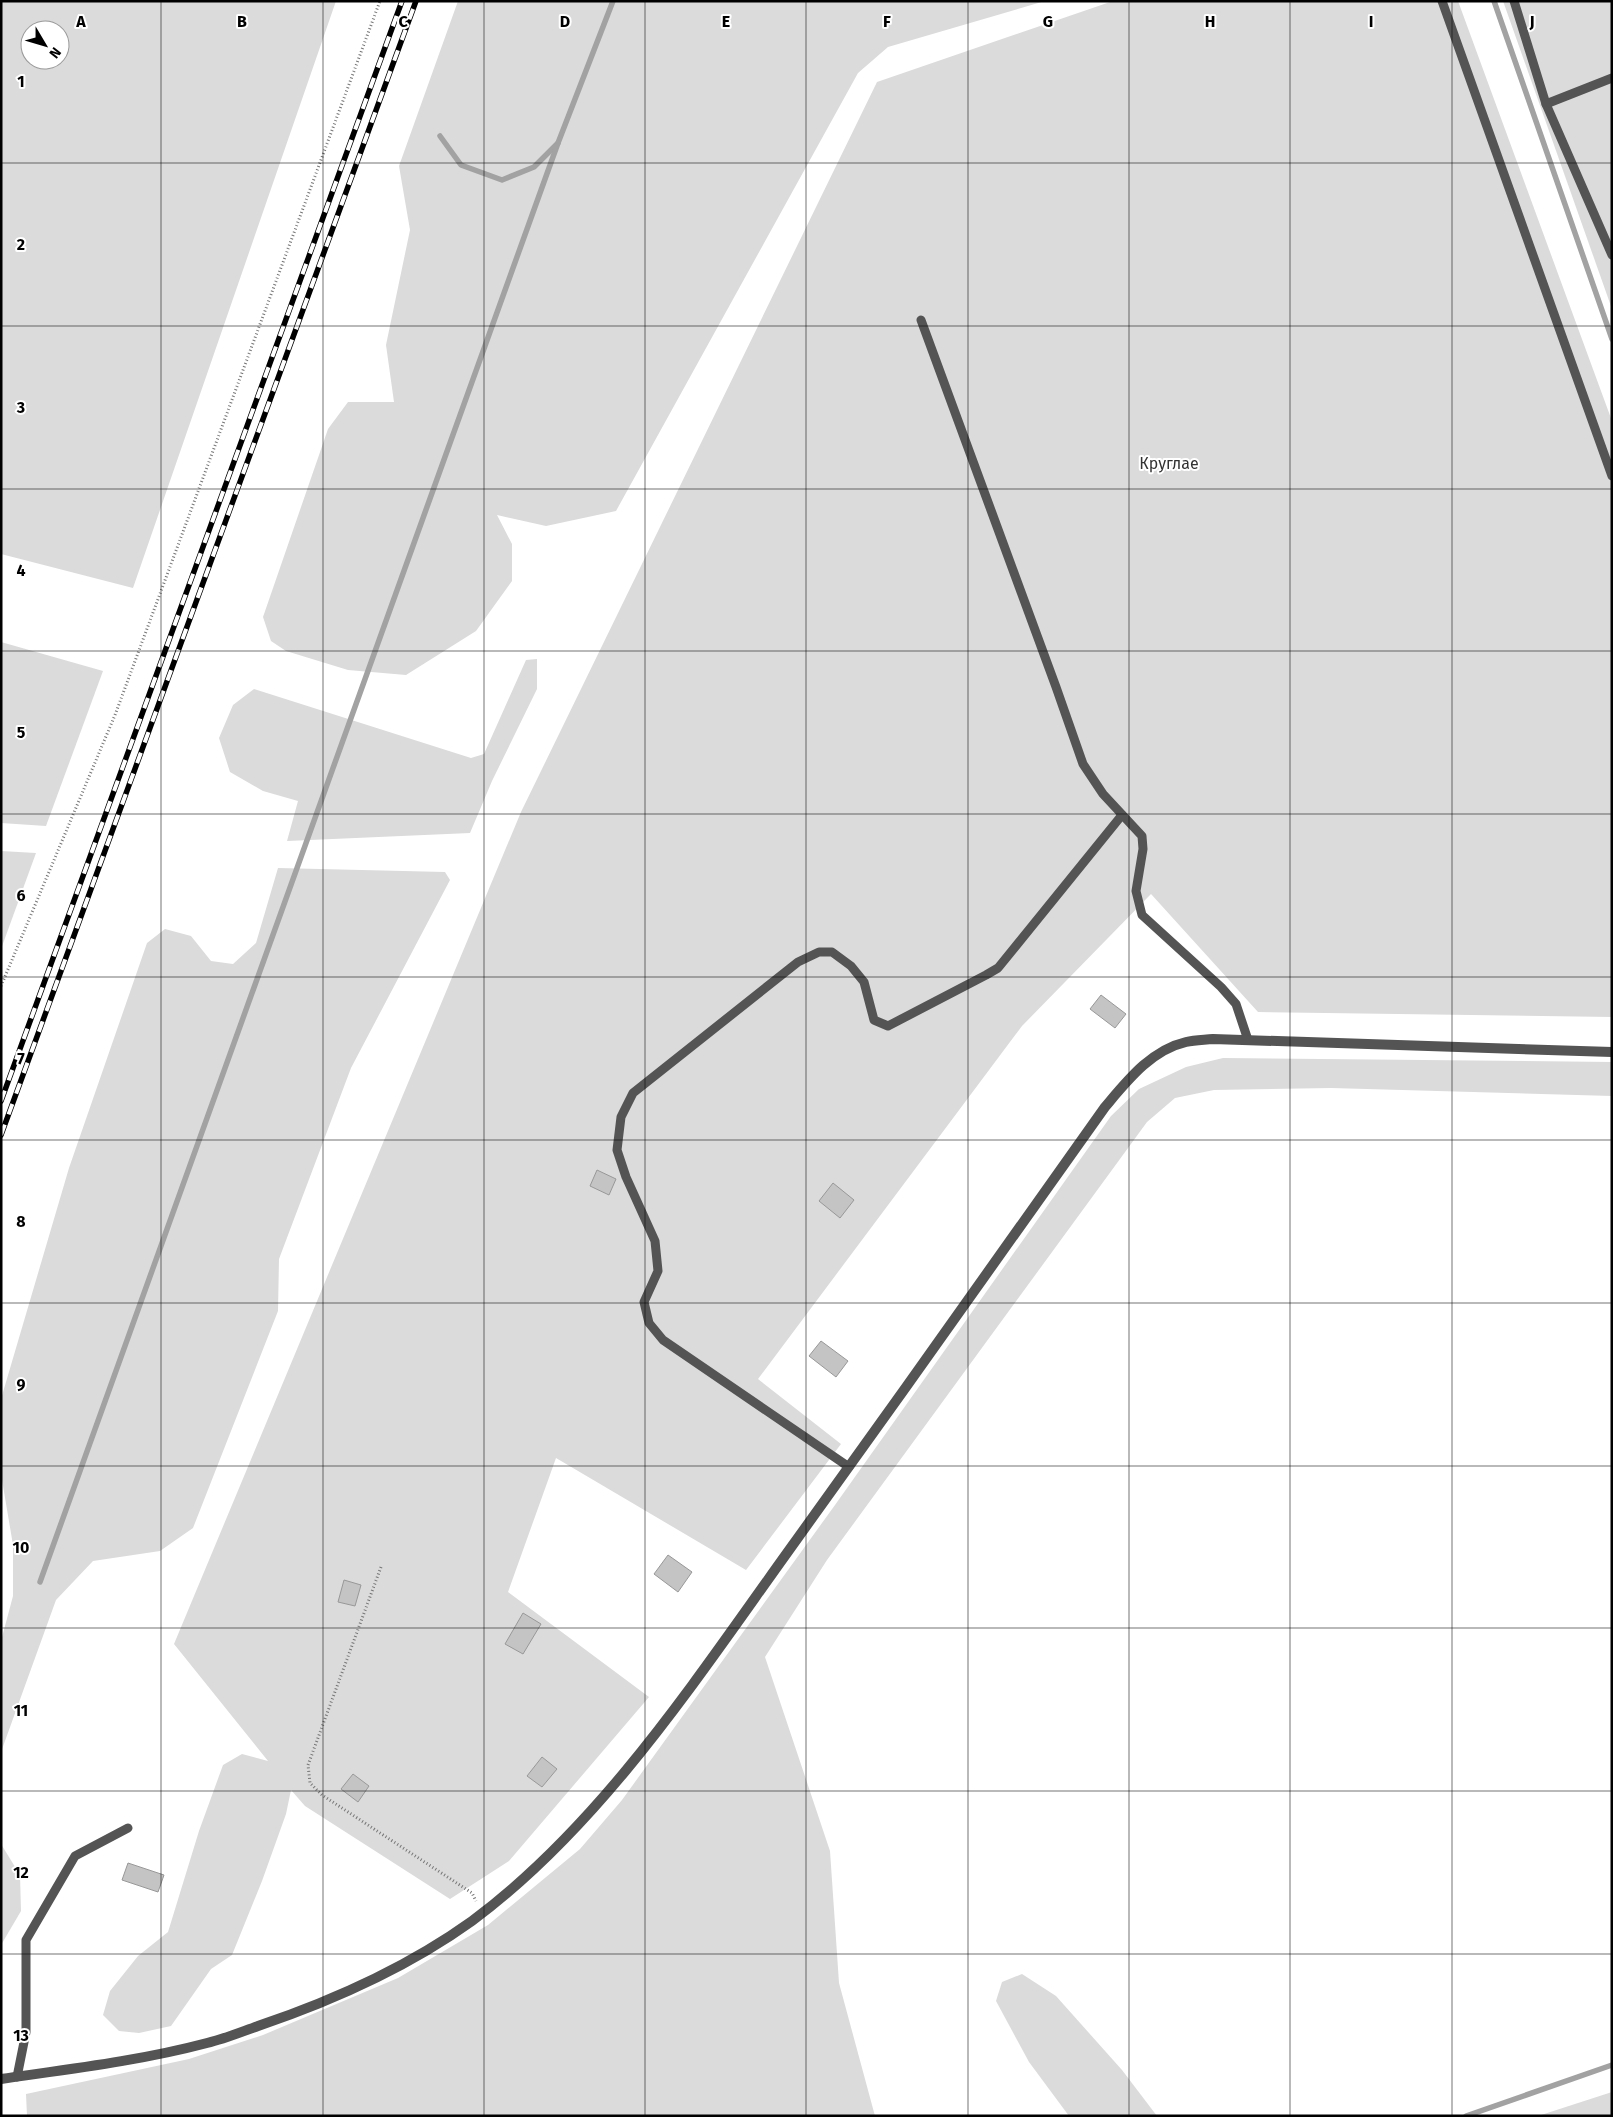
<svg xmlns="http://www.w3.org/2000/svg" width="1613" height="2117" font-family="'Fira Sans',sans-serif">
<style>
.green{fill:#dbdbdb;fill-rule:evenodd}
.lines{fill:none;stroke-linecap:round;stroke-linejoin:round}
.stream{stroke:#a2a2a2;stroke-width:5.5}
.building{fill:#c4c4c4;stroke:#989898}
.path{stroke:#767676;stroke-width:3;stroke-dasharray:1 2.5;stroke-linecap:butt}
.service{stroke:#545454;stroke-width:9}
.tertiary{stroke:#545454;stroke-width:10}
.rail-casing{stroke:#000;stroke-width:5.5}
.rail{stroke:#fff;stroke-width:4;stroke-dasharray:11;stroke-linecap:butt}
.grid{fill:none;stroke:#000;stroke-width:1;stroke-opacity:0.55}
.labels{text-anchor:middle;stroke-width:4;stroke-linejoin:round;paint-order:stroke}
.park-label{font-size:16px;fill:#323232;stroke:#fff}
.grid-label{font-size:16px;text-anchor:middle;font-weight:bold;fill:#000;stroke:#fff;stroke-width:4;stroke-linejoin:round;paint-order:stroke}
</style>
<rect width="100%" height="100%" fill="#fff"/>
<g class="green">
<path d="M 1,1 L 336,1 L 133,588 L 1,554 ZM 30,30 L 60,30 L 60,60 L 30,60 Z"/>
<path d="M 458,1 L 1045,1 L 888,47 L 858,73 L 616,511 L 546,526 L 497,515 L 512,544 L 512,581 L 476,631 L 406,675 L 348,670 L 286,651 L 271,641 L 263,617 L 328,429 L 348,402 L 394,402 L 386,345 L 410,230 L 399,166 Z"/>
<path d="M 1113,1 L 1458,1 L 1612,421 L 1612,1017 L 1258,1012 L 1151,894 L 1022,1026 L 758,1379 L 841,1444 L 746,1570 L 556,1458 L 508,1592 L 649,1697 L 509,1861 L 450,1899 L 305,1806 L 291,1790 L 286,1814 L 262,1881 L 232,1955 L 211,1969 L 171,2026 L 139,2033 L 119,2031 L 103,2015 L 110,1991 L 138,1956 L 168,1932 L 199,1831 L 223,1765 L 242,1754 L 268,1761 L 174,1644 L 521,812 L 877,82 Z"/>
<path d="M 1503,1 L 1612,1 L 1612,309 Z"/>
<path d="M 1,642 L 103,671 L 46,826 L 1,823 Z"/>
<path d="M 537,659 L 537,689 L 492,781 L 470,833 L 287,841 L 298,801 L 263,791 L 230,772 L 219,738 L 233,705 L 254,689 L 471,758 L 484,754 L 526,660 Z"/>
<path d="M 1,851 L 36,853 L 1,949 Z"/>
<path d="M 278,868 L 445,872 L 450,880 L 351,1068 L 279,1259 L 278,1311 L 193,1528 L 160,1551 L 93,1561 L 56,1600 L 1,1752 L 1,1641 L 13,1596 L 13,1545 L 1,1474 L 1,1399 L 69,1168 L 147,943 L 165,929 L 191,936 L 211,961 L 233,964 L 256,943 Z"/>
<path d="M 1223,1058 L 1612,1062 L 1612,1096 L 1331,1088 L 1214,1090 L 1175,1098 L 1147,1122 L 827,1560 L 765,1657 L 830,1851 L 839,1983 L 875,2116 L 27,2116 L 26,2094 L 189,2059 L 263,2035 L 398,1978 L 488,1925 L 580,1849 L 622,1800 L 835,1505 L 1111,1116 L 1139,1089 L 1186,1067 Z"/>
<path d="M 1,1844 L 20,1875 L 21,1911 L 1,1945 Z"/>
<path d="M 1022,1974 L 1056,1996 L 1122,2070 L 1157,2116 L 1069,2116 L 1029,2062 L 996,2001 L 1002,1982 Z"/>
<path d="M 1612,2092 L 1612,2116 L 1538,2116 Z"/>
</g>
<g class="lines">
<g class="stream">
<path d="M 1494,1 L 1612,339"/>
<path d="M 440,136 L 461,165 L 502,180 L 534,167 L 558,143 L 613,1"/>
<path d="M 40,1582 L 558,143"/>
<path d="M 1466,2116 L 1612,2065"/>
</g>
</g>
<g class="building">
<path d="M 1101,995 L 1126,1014 L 1115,1028 L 1090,1009 Z"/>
<path d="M 597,1170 L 616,1179 L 609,1195 L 590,1186 Z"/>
<path d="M 833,1183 L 854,1200 L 840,1218 L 819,1201 Z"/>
<path d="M 821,1341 L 848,1361 L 836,1377 L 809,1356 Z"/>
<path d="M 668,1555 L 692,1572 L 678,1592 L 654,1574 Z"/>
<path d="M 344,1580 L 361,1585 L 355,1606 L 338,1602 Z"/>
<path d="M 523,1613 L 541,1624 L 523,1654 L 505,1644 Z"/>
<path d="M 542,1757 L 557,1769 L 542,1787 L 527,1776 Z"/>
<path d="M 353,1774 L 369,1786 L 358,1802 L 341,1789 Z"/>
<path d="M 128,1863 L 164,1875 L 158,1892 L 122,1880 Z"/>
</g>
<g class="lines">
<g class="path">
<path d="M 1,986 L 115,715 L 380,1"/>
<path d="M 381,1567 L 308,1765 L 310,1783 L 322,1795 L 472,1893 L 476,1901"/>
</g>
<g class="service">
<path d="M 1442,1 L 1612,476"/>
<path d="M 1514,1 L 1546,104 L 1612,255"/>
<path d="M 1546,104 L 1612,78"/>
<path d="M 921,320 L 1056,687 L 1083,764 L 1103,794 L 1142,836 L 1143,849 L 1136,891 L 1142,915 L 1221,987 L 1236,1004 L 1248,1040"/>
<path d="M 849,1467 L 663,1340 L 649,1323 L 644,1302 L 658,1271 L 655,1241 L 626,1177 L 617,1150 L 621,1117 L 633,1093 L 798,962 L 819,952 L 832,952 L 851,966 L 864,982 L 874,1020 L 888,1026 L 986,975 L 998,968 L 1122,815"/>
<path d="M 17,2077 L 26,2032 L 26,1940 L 75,1856 L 128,1828"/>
</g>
<path class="tertiary" d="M 1,2079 C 70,2069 139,2061 207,2043 C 224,2039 241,2032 258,2026 C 332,2001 408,1967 472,1921 C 600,1826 695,1681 787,1553 C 894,1405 999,1256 1105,1107 C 1127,1081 1151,1050 1186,1042 C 1195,1040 1204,1040 1213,1039 L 1612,1052"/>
<g class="rail-casing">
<g id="rail">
<path d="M 1,1101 L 402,1"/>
<path d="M 1,1135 L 416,1"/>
</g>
</g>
<use href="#rail" class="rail"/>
</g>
<path class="grid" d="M 161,1 L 161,2116M 323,1 L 323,2116M 484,1 L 484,2116M 645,1 L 645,2116M 806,1 L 806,2116M 968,1 L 968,2116M 1129,1 L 1129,2116M 1290,1 L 1290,2116M 1452,1 L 1452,2116M 1,163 L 1612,163M 1,326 L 1612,326M 1,489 L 1612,489M 1,651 L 1612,651M 1,814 L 1612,814M 1,977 L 1612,977M 1,1140 L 1612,1140M 1,1303 L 1612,1303M 1,1466 L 1612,1466M 1,1628 L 1612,1628M 1,1791 L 1612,1791M 1,1954 L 1612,1954"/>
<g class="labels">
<g class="park-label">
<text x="1169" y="469">Круглае</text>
</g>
</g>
<g class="grid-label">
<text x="81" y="27">A</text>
<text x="242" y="27">B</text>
<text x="403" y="27">C</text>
<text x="565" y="27">D</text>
<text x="726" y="27">E</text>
<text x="887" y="27">F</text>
<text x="1048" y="27">G</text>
<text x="1210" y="27">H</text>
<text x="1371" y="27">I</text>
<text x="1532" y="27">J</text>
<text x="21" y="87">1</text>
<text x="21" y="250">2</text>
<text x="21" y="413">3</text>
<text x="21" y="576">4</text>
<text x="21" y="738">5</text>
<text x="21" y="901">6</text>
<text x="21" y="1064">7</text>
<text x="21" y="1227">8</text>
<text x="21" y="1390">9</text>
<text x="21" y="1553">10</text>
<text x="21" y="1716">11</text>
<text x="21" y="1878">12</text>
<text x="21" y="2041">13</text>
</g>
<rect width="1613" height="2117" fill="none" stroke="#000000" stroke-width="5"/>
<g transform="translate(45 45) rotate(128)"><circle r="24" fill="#ffffff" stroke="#999999"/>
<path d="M0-4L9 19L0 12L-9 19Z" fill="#000000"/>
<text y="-8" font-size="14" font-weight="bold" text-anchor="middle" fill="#000000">N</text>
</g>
</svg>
